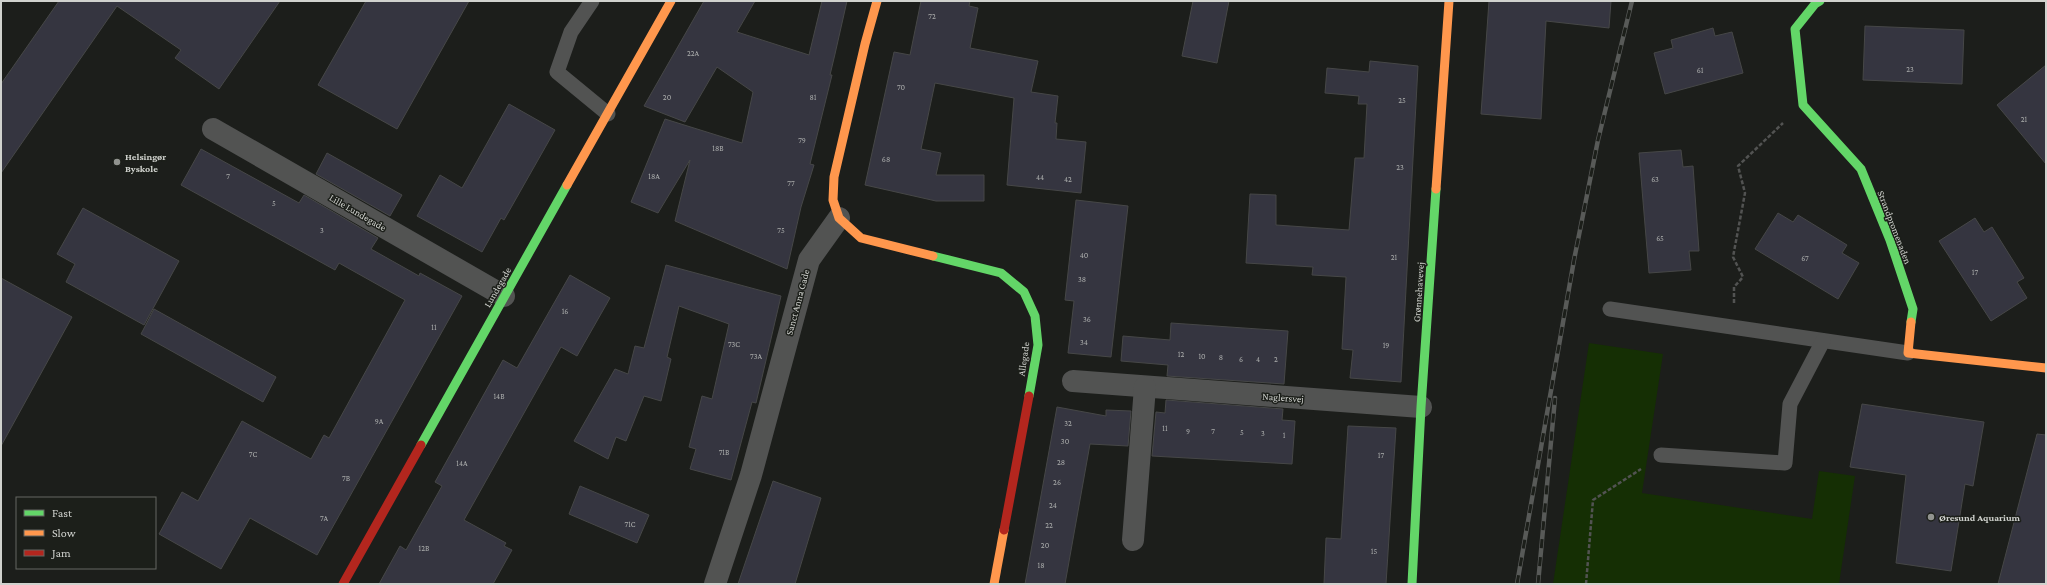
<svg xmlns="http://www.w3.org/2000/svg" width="2047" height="585" font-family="'Crimson Pro',serif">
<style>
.green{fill:#152f04}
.building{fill:#353540;stroke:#464747}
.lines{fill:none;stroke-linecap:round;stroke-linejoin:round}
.path{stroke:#525352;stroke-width:2.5;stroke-dasharray:4 2;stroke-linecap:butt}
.lane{stroke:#525352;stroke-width:15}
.street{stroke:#525352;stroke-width:22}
.fast{stroke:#63d668;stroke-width:9}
.slow{stroke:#ff974d;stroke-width:9}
.jam{stroke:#b3261e;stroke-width:9}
.rail-casing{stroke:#585a58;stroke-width:4.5}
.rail{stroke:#1c1f1a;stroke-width:3;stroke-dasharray:9;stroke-linecap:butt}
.poi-dot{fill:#91938f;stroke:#1c1f1a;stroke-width:1.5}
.labels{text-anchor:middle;stroke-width:3;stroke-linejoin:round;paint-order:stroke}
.number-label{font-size:8px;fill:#a9abaa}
.poi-label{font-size:10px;font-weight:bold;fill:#d0d2ce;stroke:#1c1f1a;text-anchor:start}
.street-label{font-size:10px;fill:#d0d2ce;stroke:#1c1f1a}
</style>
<rect width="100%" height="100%" fill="#1c1e1b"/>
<path class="green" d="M 1589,343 L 1663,354 L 1642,493 L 1812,519 L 1819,471 L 1855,476 L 1839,584 L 1553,584 Z"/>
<g class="building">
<path d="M 59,1 L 280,1 L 219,89 L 175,58 L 181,50 L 117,6 L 1,173 L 1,84 Z"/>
<path d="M 366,1 L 469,1 L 397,129 L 318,85 Z"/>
<path d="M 704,1 L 755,1 L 737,32 L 809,55 L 822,1 L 847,1 L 835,54 L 830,75 L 832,75 L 810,164 L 814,165 L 801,207 L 787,269 L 675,221 L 690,160 L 658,213 L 631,202 L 665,119 L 742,143 L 753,92 L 717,67 L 685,122 L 644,106 Z"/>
<path d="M 921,1 L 970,1 L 969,6 L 978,8 L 970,48 L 1038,61 L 1031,92 L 1058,96 L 1055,123 L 1057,123 L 1056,139 L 1086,142 L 1081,193 L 1007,185 L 1014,98 L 935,83 L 921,149 L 941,153 L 936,175 L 984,175 L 984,201 L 936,201 L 865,185 L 894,52 L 910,55 Z"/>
<path d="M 1193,1 L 1229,1 L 1217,63 L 1182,56 Z"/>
<path d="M 1489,1 L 1611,1 L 1609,28 L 1546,21 L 1541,119 L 1481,114 Z"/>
<path d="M 1865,26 L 1964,30 L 1962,84 L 1863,80 Z"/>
<path d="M 1713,28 L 1715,36 L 1732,32 L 1743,73 L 1665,94 L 1654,53 L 1673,48 L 1671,40 Z"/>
<path d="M 1370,61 L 1418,66 L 1401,382 L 1350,378 L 1353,350 L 1342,349 L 1346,277 L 1312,275 L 1313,267 L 1246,263 L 1250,194 L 1276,195 L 1276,225 L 1349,230 L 1355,158 L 1364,158 L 1367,104 L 1358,104 L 1359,96 L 1325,93 L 1327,68 L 1369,72 Z"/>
<path d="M 2046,65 L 2046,164 L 1997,105 Z"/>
<path d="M 509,104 L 555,130 L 504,220 L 501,218 L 482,252 L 417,216 L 440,175 L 462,188 Z"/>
<path d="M 201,149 L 299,203 L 304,195 L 378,238 L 371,249 L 419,276 L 420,273 L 462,296 L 317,555 L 250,518 L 221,569 L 159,534 L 182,492 L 198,501 L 242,421 L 311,459 L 324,435 L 329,438 L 405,300 L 339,263 L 335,270 L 181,185 Z"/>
<path d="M 1681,150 L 1683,167 L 1693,166 L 1699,251 L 1689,251 L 1691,270 L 1649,273 L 1639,153 Z"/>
<path d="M 327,153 L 402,195 L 390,216 L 316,174 Z"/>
<path d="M 1076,200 L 1128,206 L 1111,357 L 1068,353 L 1074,301 L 1065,300 Z"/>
<path d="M 83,208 L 179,261 L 144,325 L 66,282 L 75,264 L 57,254 Z"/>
<path d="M 1778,213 L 1793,222 L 1798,215 L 1847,245 L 1842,253 L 1859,263 L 1838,299 L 1755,249 Z"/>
<path d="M 1975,218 L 1984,232 L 1992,227 L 2024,278 L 2017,282 L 2027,298 L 1991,321 L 1939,241 Z"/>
<path d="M 666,265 L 781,296 L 756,403 L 752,402 L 731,480 L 690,469 L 696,449 L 689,447 L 702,396 L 712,399 L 729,324 L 679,306 L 667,357 L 671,359 L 661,401 L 644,396 L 626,441 L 616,437 L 608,459 L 574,441 L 615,369 L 628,374 L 635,346 L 644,348 Z"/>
<path d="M 570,275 L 610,298 L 577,356 L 561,347 L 464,520 L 506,543 L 504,546 L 512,550 L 493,584 L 379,584 L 400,546 L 406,550 L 442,486 L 435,482 L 503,360 L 517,368 Z"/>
<path d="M 1,278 L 72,317 L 1,446 Z"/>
<path d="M 154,309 L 276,377 L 263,402 L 141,334 Z"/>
<path d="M 1171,323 L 1288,331 L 1284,384 L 1167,376 L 1168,365 L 1121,361 L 1123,336 L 1170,340 Z"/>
<path d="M 1166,400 L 1283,409 L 1282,420 L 1295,421 L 1292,464 L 1152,456 L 1156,412 L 1165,413 Z"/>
<path d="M 1862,404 L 1984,422 L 1973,486 L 1965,484 L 1951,571 L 1896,563 L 1906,475 L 1850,467 Z"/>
<path d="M 1057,407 L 1106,416 L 1106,410 L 1131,411 L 1128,446 L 1090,444 L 1065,584 L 1025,584 Z"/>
<path d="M 1348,426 L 1396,428 L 1386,584 L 1324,584 L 1326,538 L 1341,539 Z"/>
<path d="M 2037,434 L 2046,435 L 2046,584 L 1998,584 Z"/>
<path d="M 773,481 L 821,498 L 795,584 L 738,584 Z"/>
<path d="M 580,486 L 649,515 L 637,543 L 569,514 Z"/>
</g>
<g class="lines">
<g class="path">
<path d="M 1734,303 L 1734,287 L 1743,277 L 1733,257 L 1745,193 L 1738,166 L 1783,123"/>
<path d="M 1586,584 L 1593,500 L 1641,469"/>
</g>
<g class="lane">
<path d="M 592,1 L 571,32 L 557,72 L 608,114"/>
<path d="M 1610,309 L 1908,353"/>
<path d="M 1661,455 L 1785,463 L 1790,404 L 1823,341"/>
</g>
<g class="street">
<path d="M 213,129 L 504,296"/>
<path d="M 1073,381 L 1421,407"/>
<path d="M 1133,540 L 1145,387"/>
<path d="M 715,584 L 751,475 L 809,260 L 839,218"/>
</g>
<g class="fast">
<path d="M 1820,1 L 1815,4 L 1795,29 L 1803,105 L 1861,169 L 1890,240 L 1913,309 L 1911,322"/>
<path d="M 933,256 L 1001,273 L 1024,292 L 1035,316 L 1038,345 L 1029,396"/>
<path d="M 421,445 L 567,185"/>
<path d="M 1412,584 L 1421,407 L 1436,189"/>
</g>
<g class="slow">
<path d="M 877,1 L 865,44 L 834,177 L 833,200 L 839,218 L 861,238 L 933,256"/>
<path d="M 567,185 L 671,1"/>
<path d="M 1436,189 L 1449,1"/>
<path d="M 1911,322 L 1908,353 L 2046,368"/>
<path d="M 994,584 L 1004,530"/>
</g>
<g class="jam">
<path d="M 1004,530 L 1029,396"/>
<path d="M 343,584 L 421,445"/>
</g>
<g class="rail-casing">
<g id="rail">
<path d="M 1517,584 L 1574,260 L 1598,140 L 1632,1"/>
<path d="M 1538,584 L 1555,398"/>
</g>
</g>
<use href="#rail" class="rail"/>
</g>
<g class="poi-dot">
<circle cx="117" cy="162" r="4"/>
<circle cx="1931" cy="517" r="4"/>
</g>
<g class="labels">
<g class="number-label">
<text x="932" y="19">72</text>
<text x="693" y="56">22A</text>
<text x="1910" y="72">23</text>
<text x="1700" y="73">61</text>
<text x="901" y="90">70</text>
<text x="667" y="100">20</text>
<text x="813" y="100">81</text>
<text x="1402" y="103">25</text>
<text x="2024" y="122">21</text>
<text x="802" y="143">79</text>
<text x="718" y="151">18B</text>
<text x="886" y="162">68</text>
<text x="1400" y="170">23</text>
<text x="228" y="179">7</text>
<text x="654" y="179">18A</text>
<text x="1040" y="180">44</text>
<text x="1068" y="182">42</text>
<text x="1655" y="182">63</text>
<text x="791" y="186">77</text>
<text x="274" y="206">5</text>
<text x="322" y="233">3</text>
<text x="781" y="233">75</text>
<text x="1660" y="241">65</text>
<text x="1084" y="258">40</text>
<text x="1394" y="260">21</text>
<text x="1805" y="261">67</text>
<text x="1975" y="275">17</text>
<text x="1082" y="282">38</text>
<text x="565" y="314">16</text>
<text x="1087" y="322">36</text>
<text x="434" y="330">11</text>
<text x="1084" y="345">34</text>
<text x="734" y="347">73C</text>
<text x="1386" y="348">19</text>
<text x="1181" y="357">12</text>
<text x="756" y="359">73A</text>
<text x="1202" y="359">10</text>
<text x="1221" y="360">8</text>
<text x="1241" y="362">6</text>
<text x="1258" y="362">4</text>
<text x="1276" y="362">2</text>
<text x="499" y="399">14B</text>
<text x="379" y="424">9A</text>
<text x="1068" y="426">32</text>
<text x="1165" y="431">11</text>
<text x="1188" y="434">9</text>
<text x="1213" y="434">7</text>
<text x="1242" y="435">5</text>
<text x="1263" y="436">3</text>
<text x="1284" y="438">1</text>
<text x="1065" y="444">30</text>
<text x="724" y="455">71B</text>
<text x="253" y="457">7C</text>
<text x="1381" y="458">17</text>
<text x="1061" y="465">28</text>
<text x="462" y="466">14A</text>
<text x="346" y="481">7B</text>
<text x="1057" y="485">26</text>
<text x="1053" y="508">24</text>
<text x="324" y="521">7A</text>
<text x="630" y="527">71C</text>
<text x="1049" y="528">22</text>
<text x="1045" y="548">20</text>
<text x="424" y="551">12B</text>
<text x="1374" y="554">15</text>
<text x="1041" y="568">18</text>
</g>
<g class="poi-label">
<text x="125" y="160">Helsingør<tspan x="125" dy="12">Byskole</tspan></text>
<text x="1939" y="521">Øresund Aquarium</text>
</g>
<g class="street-label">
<text transform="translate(358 212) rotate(30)" y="4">Lille Lundegade</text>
<text transform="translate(1895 227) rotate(69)" y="4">Strandpromenaden</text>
<text transform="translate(497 287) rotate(-60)" y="4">Lundegade</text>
<text transform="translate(1418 292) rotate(-86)" y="4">Grønnehavevej</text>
<text transform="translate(797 302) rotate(-75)" y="4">Sanct Anna Gade</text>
<text transform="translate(1023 359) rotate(-82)" y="4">Allegade</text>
<text transform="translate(1283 397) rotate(4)" y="4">Naglersvej</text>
</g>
</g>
<rect width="2047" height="585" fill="none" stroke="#d0d2ce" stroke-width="4"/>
<rect x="16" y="497" width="140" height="72" fill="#1c1f1a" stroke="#646762"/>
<rect x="24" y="510" width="20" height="6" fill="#63d668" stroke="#646762"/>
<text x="52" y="517" font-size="12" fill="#d0d2ce">Fast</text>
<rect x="24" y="530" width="20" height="6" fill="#ff974d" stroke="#646762"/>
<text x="52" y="537" font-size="12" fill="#d0d2ce">Slow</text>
<rect x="24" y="550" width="20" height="6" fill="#b3261e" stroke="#646762"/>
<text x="52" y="557" font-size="12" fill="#d0d2ce">Jam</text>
</svg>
